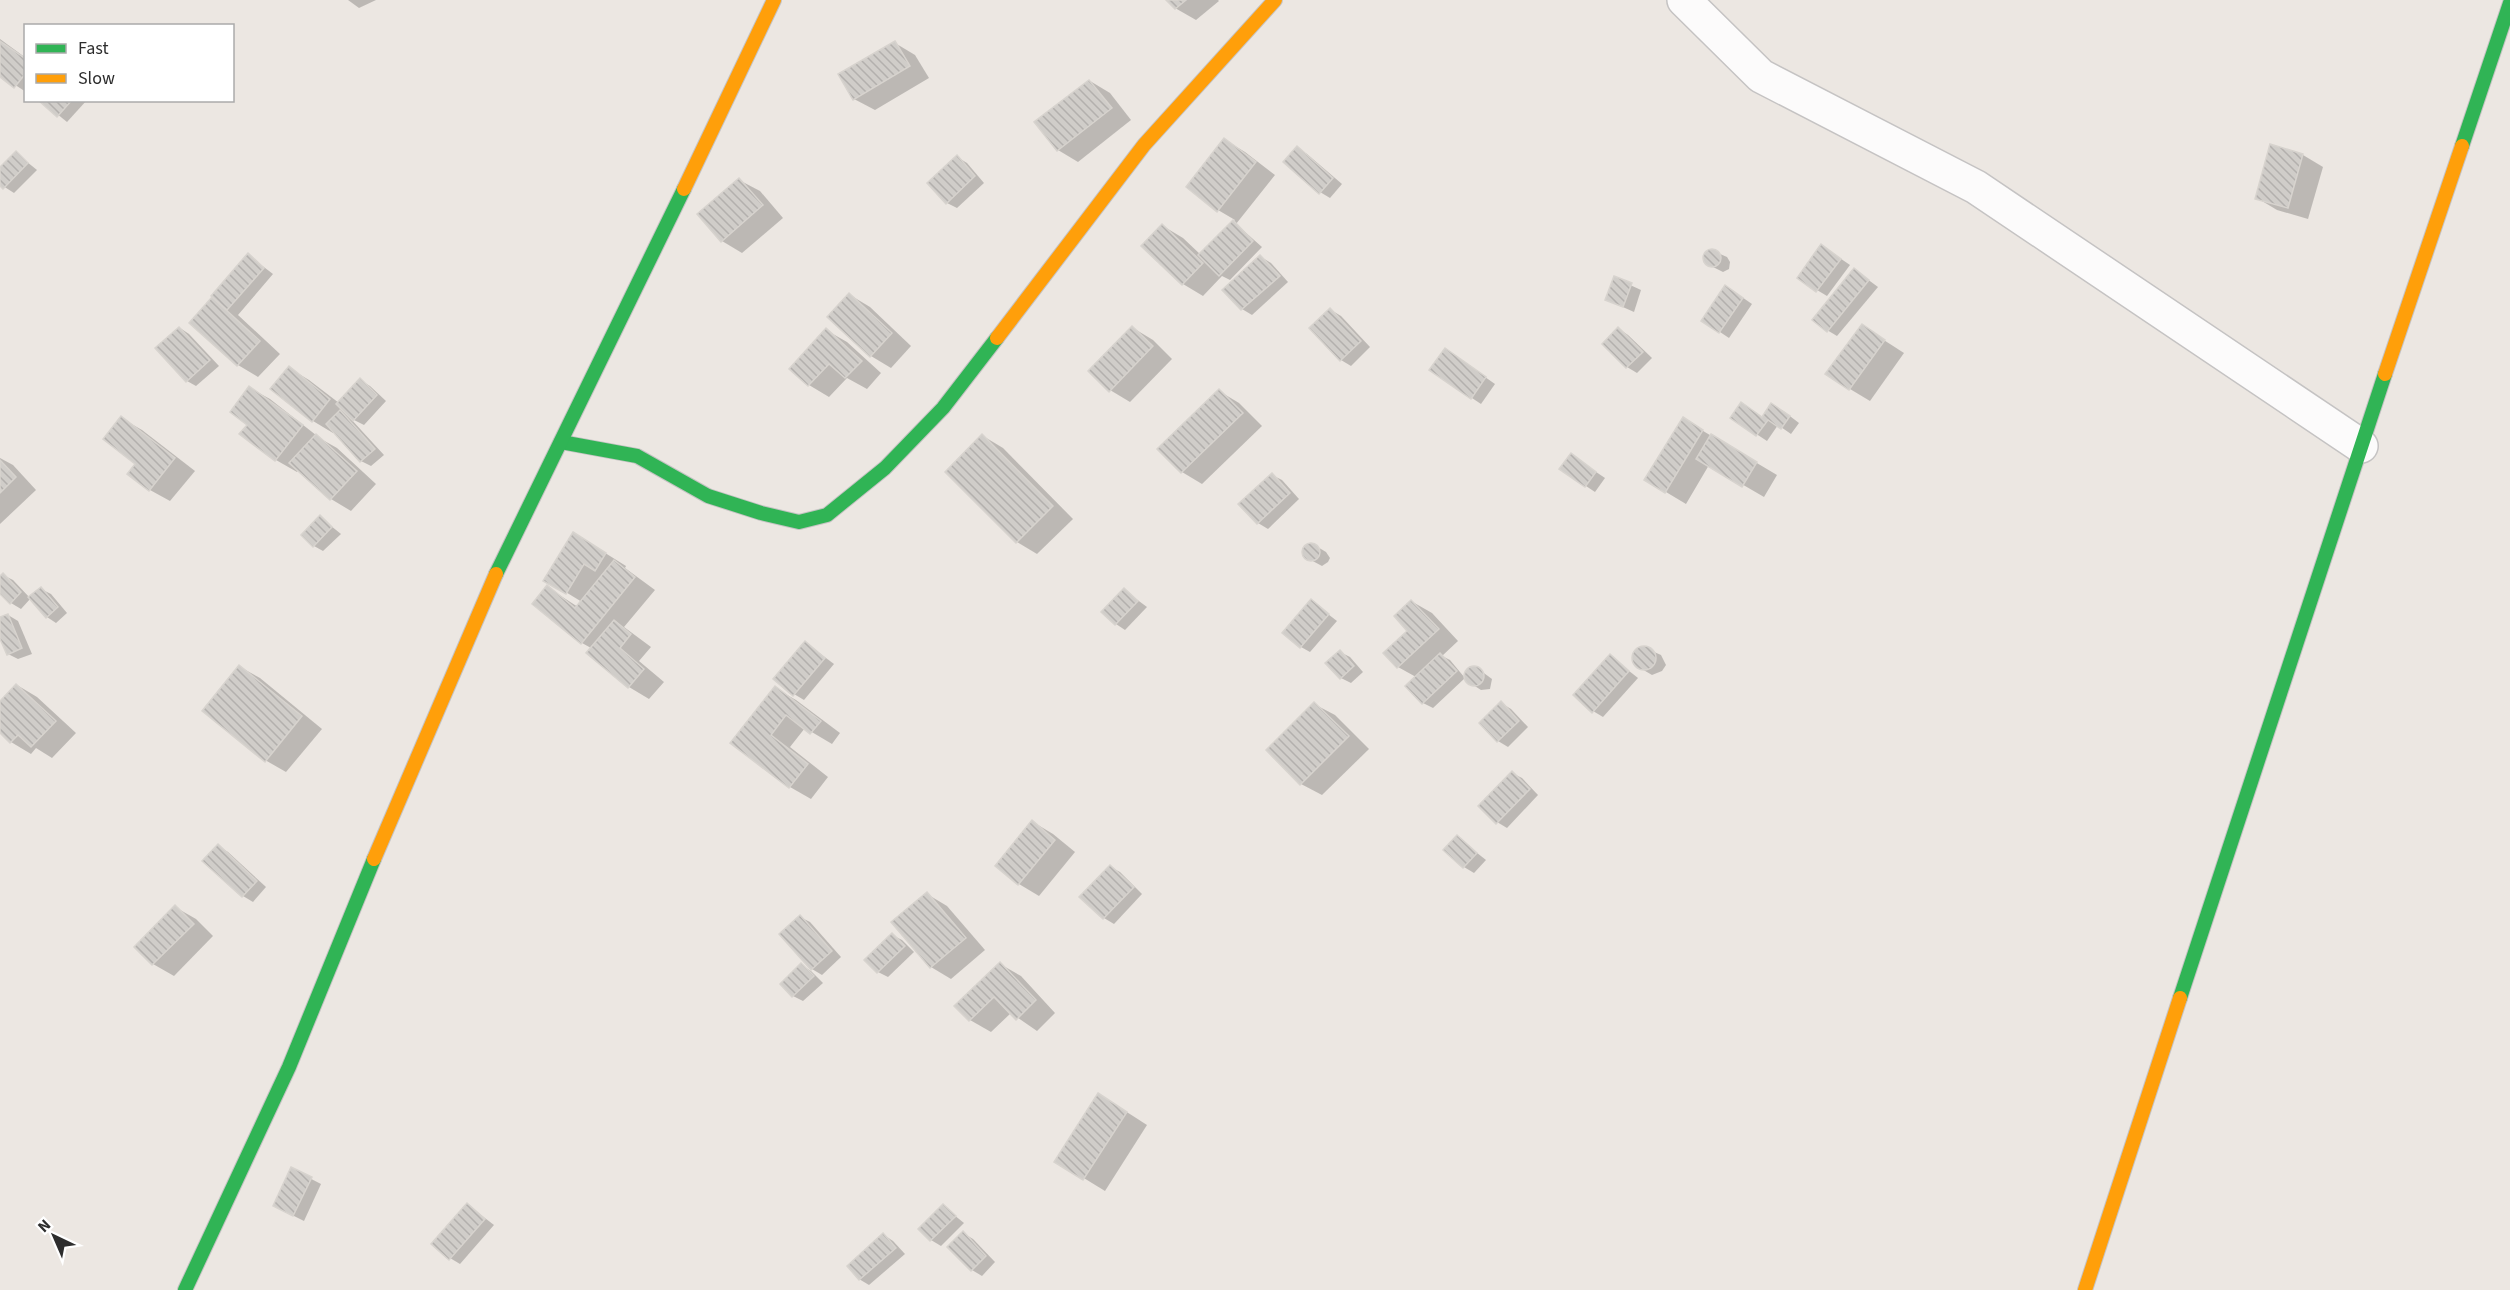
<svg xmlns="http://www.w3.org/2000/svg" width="2510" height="1290" font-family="'Source Sans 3',sans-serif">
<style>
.shadow{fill:#0003}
.building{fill:url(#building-back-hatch);stroke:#d7d3ce;stroke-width:1.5}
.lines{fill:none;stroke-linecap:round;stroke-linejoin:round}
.street-casing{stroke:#c5c3c3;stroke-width:36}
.fast-casing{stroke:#c5c3c3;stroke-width:16}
.slow-casing{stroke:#c5c3c3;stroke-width:16}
.street{stroke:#fcfbfb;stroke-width:33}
.fast{stroke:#30b455;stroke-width:14}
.slow{stroke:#ff9f0a;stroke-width:14}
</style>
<defs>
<pattern id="building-back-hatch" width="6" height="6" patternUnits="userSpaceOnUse" patternTransform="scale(1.5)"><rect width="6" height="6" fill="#d0cdc9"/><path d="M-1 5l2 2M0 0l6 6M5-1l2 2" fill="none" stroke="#b3b0ad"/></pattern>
</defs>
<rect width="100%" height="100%" fill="#ece7e2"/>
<g class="shadow">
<path d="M 348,0 L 376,0 L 359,8 Z"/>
<path d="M 1168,0 L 1218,0 L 1219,1 L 1196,20 L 1175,8 Z"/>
<path d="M 0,39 L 26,58 L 26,92 L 0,75 Z"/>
<path d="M 895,43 L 915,55 L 929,78 L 875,110 L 854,99 Z"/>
<path d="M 1090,81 L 1110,93 L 1131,120 L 1078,162 L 1058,150 Z"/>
<path d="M 40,100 L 87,100 L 67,122 Z"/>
<path d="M 1225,140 L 1245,152 L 1275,175 L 1236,224 L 1262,247 L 1230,280 L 1222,276 L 1203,296 L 1183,284 L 1163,226 L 1183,238 L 1201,255 L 1235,220 L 1218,210 Z"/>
<path d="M 1297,148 L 1307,154 L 1342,184 L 1330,198 L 1320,192 Z"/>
<path d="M 16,153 L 37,170 L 14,193 L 0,184 L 0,169 Z"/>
<path d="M 2303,155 L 2323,167 L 2308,219 L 2277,210 L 2257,198 Z"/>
<path d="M 957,157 L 967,163 L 984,183 L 957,208 L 947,203 Z"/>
<path d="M 739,180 L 760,191 L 783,218 L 742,253 L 722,241 Z"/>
<path d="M 1711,250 L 1727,257 L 1730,262 L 1729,269 L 1723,272 L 1707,264 L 1704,257 Z"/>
<path d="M 1831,252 L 1850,265 L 1827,296 L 1817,290 Z"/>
<path d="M 248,255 L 273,274 L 238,315 L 280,354 L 258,377 L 238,365 L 212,299 L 218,302 Z"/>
<path d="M 1261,257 L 1271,263 L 1288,282 L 1252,315 L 1242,309 L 1224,290 Z"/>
<path d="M 1855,270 L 1878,287 L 1837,336 L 1827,330 Z"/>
<path d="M 1615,278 L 1641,290 L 1634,312 L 1607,300 Z"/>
<path d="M 1736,293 L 1752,304 L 1729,338 L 1720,332 Z"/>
<path d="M 850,295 L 870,307 L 911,346 L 891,368 L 871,356 Z"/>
<path d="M 1331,310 L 1341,316 L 1370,347 L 1351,366 L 1341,360 Z"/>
<path d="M 1862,326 L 1904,353 L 1870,401 L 1850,389 Z"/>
<path d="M 180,328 L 189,334 L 219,366 L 196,386 L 187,381 Z"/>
<path d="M 1133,328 L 1153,340 L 1172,359 L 1130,402 L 1110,390 Z"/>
<path d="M 1619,329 L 1628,335 L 1652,358 L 1637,373 L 1627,367 L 1604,344 Z"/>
<path d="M 826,330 L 847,342 L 881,373 L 867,389 L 847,378 L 829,397 L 809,385 Z"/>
<path d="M 1455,356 L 1495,384 L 1481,404 L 1472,398 Z"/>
<path d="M 289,368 L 309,380 L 339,403 L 360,380 L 370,386 L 386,401 L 364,425 L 350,418 L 384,455 L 371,466 L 361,461 L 334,431 L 333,433 L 313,421 Z"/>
<path d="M 250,388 L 270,399 L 321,439 L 337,448 L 376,484 L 351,511 L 331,499 L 299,469 L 297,472 L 276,460 L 241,434 L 249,424 Z"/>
<path d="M 1219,391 L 1239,403 L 1262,426 L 1202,484 L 1182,472 Z"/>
<path d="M 1782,410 L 1799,423 L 1791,434 L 1778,425 L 1767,441 L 1732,418 L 1763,418 Z"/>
<path d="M 121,418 L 142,430 L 195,471 L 170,501 L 150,490 L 137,464 Z"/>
<path d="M 1683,419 L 1777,475 L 1764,497 L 1709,465 L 1686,504 L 1666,492 Z"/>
<path d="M 983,436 L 1003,448 L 1073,519 L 1037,554 L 1017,542 Z"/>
<path d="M 1571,455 L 1605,478 L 1595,492 L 1586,486 Z"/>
<path d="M 0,458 L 13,465 L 36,490 L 0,524 Z"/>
<path d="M 1272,475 L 1282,480 L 1299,499 L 1268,529 L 1258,523 Z"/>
<path d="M 320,517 L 341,534 L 323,551 L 314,546 Z"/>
<path d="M 594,546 L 626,566 L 625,568 L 655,590 L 624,627 L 651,647 L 639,661 L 664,682 L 649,699 L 629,687 L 588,653 L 591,648 L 582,643 L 547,587 L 578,607 L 582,602 L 546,580 Z"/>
<path d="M 1308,546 L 1316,546 L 1326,552 L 1330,558 L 1328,562 L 1322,566 L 1307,558 L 1304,553 Z"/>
<path d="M 3,575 L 13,580 L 30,598 L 41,589 L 51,594 L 67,613 L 56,623 L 47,617 L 31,598 L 21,609 L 11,603 L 0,592 L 0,578 Z"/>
<path d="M 1124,590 L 1147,607 L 1125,630 L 1116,624 Z"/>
<path d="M 1311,601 L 1337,621 L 1310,652 L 1301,647 Z"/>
<path d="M 1411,601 L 1432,613 L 1458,641 L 1442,656 L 1450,660 L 1465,678 L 1433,708 L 1423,703 L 1416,677 L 1398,667 L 1409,631 Z"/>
<path d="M 8,615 L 18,621 L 32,654 L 18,659 L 8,654 L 0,635 L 0,619 Z"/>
<path d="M 806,643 L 834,664 L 804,700 L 794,694 Z"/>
<path d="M 1643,647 L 1661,655 L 1666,665 L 1662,671 L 1652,675 L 1635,665 L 1633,655 L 1637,650 Z"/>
<path d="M 1340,652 L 1350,657 L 1363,672 L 1351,683 L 1341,678 Z"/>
<path d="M 1610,656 L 1638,678 L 1603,717 L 1593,711 Z"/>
<path d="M 240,667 L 260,678 L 322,729 L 286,772 L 265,760 Z"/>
<path d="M 1472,668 L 1477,668 L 1492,679 L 1490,689 L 1481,690 L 1467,681 L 1466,673 Z"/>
<path d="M 17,685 L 37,697 L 76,733 L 52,758 L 36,748 L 31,754 L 11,742 L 0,731 L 0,703 Z"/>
<path d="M 775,688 L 796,700 L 840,733 L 832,744 L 805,728 L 790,747 L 828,777 L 811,799 L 790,787 L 732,743 Z"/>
<path d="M 1501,703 L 1511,709 L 1528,727 L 1508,747 L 1498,741 Z"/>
<path d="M 1314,704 L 1335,715 L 1369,749 L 1322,795 L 1301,784 Z"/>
<path d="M 1512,773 L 1522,778 L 1538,795 L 1507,828 L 1497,822 Z"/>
<path d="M 1033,822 L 1053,834 L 1075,852 L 1039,896 L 1019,884 Z"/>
<path d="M 1457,837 L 1486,860 L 1474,873 L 1464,867 Z"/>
<path d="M 218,846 L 228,852 L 266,887 L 253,902 L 243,896 Z"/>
<path d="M 1110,867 L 1120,872 L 1142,894 L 1114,924 L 1104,918 Z"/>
<path d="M 927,894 L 947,906 L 985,950 L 951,979 L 931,967 Z"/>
<path d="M 175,907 L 196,919 L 213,936 L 174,976 L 153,964 L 136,946 Z"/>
<path d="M 800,917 L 810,922 L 841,957 L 822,975 L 812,969 Z"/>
<path d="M 892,935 L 902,940 L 914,952 L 888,977 L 878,972 Z"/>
<path d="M 1000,964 L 1021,976 L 1055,1013 L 1037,1031 L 1011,1013 L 991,1032 L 970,1020 L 956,1006 Z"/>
<path d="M 801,965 L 811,971 L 823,983 L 803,1001 L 793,996 Z"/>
<path d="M 1119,1107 L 1147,1125 L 1105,1191 L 1056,1161 Z"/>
<path d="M 292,1169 L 321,1184 L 304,1221 L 284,1211 Z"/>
<path d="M 468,1205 L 494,1225 L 460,1264 L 450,1258 Z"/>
<path d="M 943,1206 L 964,1223 L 941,1246 L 931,1240 L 921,1229 Z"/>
<path d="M 963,1233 L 973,1239 L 995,1262 L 982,1276 L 972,1270 L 949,1247 Z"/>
<path d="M 884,1235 L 893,1241 L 905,1254 L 869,1285 L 859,1279 Z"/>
</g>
<g class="building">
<path d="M 1166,0 L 1186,0 L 1175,9 Z"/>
<path d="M 0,41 L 26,59 L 26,73 L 14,88 L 0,77 Z"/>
<path d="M 895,41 L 910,66 L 853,100 L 838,74 Z"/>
<path d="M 1089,80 L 1112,108 L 1057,151 L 1034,122 Z"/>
<path d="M 38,100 L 72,100 L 57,117 Z"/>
<path d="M 1224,138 L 1256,162 L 1217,212 L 1186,187 Z"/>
<path d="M 2270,144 L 2303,154 L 2288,208 L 2255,199 Z"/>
<path d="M 1297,146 L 1333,178 L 1319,194 L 1283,162 Z"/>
<path d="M 16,151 L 28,163 L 3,189 L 0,186 L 0,167 Z"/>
<path d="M 957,155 L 975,176 L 946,204 L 927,183 Z"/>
<path d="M 739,178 L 763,205 L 721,242 L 697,214 Z"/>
<path d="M 1233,220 L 1253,241 L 1219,276 L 1198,255 Z"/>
<path d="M 1162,224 L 1203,263 L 1182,285 L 1141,246 Z"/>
<path d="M 1821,244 L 1841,259 L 1816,292 L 1797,278 Z"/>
<circle cx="1712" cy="258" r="9"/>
<path d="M 248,253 L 264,268 L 227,310 L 211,296 Z"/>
<path d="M 1260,255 L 1280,276 L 1241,310 L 1222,290 Z"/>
<path d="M 1854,268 L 1869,280 L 1827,332 L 1812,320 Z"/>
<path d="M 1614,276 L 1632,283 L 1623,307 L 1605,300 Z"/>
<path d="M 1725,285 L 1743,298 L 1719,333 L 1701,321 Z"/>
<path d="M 849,293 L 892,333 L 870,357 L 827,317 Z"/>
<path d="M 212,297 L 260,341 L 237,366 L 189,323 Z"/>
<path d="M 1330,308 L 1361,341 L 1340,361 L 1309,328 Z"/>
<path d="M 1862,324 L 1885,340 L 1849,390 L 1825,374 Z"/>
<path d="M 1132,326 L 1153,346 L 1109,392 L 1088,371 Z"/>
<path d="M 179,327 L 210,360 L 186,382 L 155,348 Z"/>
<path d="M 1618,327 L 1643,352 L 1626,368 L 1602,344 Z"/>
<path d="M 826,328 L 862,361 L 845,378 L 829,364 L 808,386 L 789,369 Z"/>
<path d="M 1445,348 L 1486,377 L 1471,399 L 1429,370 Z"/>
<path d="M 289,366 L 330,399 L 312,422 L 270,389 Z"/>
<path d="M 360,378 L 377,395 L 353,421 L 336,404 Z"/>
<path d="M 249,386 L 303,425 L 275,461 L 239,434 L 247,425 L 230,412 Z"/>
<path d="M 1219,389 L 1243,413 L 1181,473 L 1157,449 Z"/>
<path d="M 1741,402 L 1762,417 L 1771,403 L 1790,416 L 1781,429 L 1768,420 L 1756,436 L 1730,418 Z"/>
<path d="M 340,410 L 375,449 L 360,462 L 326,424 Z"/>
<path d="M 121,416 L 175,458 L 149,491 L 127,474 L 135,464 L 103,439 Z"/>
<path d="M 1683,417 L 1703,430 L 1665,493 L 1644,480 Z"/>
<path d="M 316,434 L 357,471 L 330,500 L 289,463 Z"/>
<path d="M 982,434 L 1053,506 L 1016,543 L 945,472 Z"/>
<path d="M 1711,434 L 1757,462 L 1742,487 L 1696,459 Z"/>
<path d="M 1571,453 L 1596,472 L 1585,487 L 1559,469 Z"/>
<path d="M 0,460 L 16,477 L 0,493 Z"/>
<path d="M 1272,473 L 1290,493 L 1257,524 L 1238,504 Z"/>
<path d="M 320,515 L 332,527 L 313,547 L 301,535 Z"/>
<path d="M 573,532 L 606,553 L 595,571 L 584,564 L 566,594 L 543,581 Z"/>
<circle cx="1311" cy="552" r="9"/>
<path d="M 614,560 L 635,577 L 581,644 L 532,604 L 547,585 L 575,608 Z"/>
<path d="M 3,573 L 21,592 L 10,604 L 0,594 L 0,576 Z"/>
<path d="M 41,587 L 58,607 L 46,618 L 28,597 Z"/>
<path d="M 1124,588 L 1138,601 L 1115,625 L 1101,612 Z"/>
<path d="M 1311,599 L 1329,614 L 1300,648 L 1282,633 Z"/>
<path d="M 1411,600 L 1439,629 L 1397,668 L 1383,653 L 1407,631 L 1394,616 Z"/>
<path d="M 8,614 L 22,648 L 7,655 L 0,639 L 0,617 Z"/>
<path d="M 614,620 L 631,634 L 620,648 L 644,669 L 628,688 L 586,653 Z"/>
<path d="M 805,641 L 825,658 L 793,696 L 773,679 Z"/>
<circle cx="1644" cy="658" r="12"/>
<path d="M 1340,650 L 1354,666 L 1340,679 L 1325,663 Z"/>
<path d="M 1440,653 L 1457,671 L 1422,704 L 1405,686 Z"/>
<path d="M 1610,654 L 1629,671 L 1592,713 L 1573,695 Z"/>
<path d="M 239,665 L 302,716 L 265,762 L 202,711 Z"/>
<circle cx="1474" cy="676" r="10"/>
<path d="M 16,684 L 56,721 L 31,747 L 18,735 L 10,743 L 0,733 L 0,701 Z"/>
<path d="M 775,686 L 821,721 L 810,734 L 786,715 L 771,735 L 808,764 L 789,788 L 730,743 Z"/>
<path d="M 1501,701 L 1519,721 L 1497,742 L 1479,723 Z"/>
<path d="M 1314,702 L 1349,736 L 1300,785 L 1266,750 Z"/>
<path d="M 1512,771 L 1530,789 L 1496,824 L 1478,806 Z"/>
<path d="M 1032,820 L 1055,840 L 1018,885 L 995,866 Z"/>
<path d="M 1457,835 L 1477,853 L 1463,868 L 1443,850 Z"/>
<path d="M 218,844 L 257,881 L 242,897 L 202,861 Z"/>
<path d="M 1110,865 L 1134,887 L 1103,919 L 1079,897 Z"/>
<path d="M 927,892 L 966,938 L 930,968 L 891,922 Z"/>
<path d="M 175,905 L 194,924 L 152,965 L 134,947 Z"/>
<path d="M 800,915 L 832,951 L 811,970 L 779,934 Z"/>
<path d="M 892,933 L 905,946 L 877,973 L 864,960 Z"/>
<path d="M 1000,962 L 1036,1000 L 1016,1020 L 994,997 L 969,1021 L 954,1006 Z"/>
<path d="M 801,963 L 814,976 L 792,997 L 780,984 Z"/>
<path d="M 1098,1093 L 1127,1112 L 1083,1180 L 1054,1162 Z"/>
<path d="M 291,1167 L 312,1177 L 293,1216 L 273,1206 Z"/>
<path d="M 467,1203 L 485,1219 L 449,1260 L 431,1244 Z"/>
<path d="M 943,1204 L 956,1216 L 930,1241 L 918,1229 Z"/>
<path d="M 963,1231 L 986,1256 L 971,1271 L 947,1247 Z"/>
<path d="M 883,1233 L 896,1248 L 859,1280 L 847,1266 Z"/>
</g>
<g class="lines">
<g class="street-casing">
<path id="street" d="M 1684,0 L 1761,76 L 1976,187 L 2361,446"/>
</g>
<g class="fast-casing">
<g id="fast">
<path d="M 2462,146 L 2510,3"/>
<path d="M 561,442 L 637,456 L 708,496 L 761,513 L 799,522 L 827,515 L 885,468 L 943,408 L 997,338"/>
<path d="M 496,574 L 684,189"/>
<path d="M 2180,998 L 2385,374"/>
<path d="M 185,1290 L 289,1067 L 374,859"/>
</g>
</g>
<g class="slow-casing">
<g id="slow">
<path d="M 684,189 L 774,0"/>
<path d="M 997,338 L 1144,145 L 1275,0"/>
<path d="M 2385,374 L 2462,146"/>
<path d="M 374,859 L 496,574"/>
<path d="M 2085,1290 L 2180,998"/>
</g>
</g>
<use href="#street" class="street"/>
<use href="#fast" class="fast"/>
<use href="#slow" class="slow"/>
</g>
<rect x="24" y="24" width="210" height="78" fill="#ffffff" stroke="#ababab" stroke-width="1.5"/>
<rect x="36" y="44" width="30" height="9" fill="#30b455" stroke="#ababab" stroke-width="1.5"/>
<text x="78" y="54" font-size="18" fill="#2d2d2d">Fast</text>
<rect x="36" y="74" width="30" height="9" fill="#ff9f0a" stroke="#ababab" stroke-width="1.5"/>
<text x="78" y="84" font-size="18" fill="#2d2d2d">Slow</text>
<g transform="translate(54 1236) rotate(316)" stroke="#ffffff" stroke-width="4.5" paint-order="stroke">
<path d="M0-4.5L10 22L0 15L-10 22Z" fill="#2d2d2d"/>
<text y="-9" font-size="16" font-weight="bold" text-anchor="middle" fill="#2d2d2d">N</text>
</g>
</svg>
